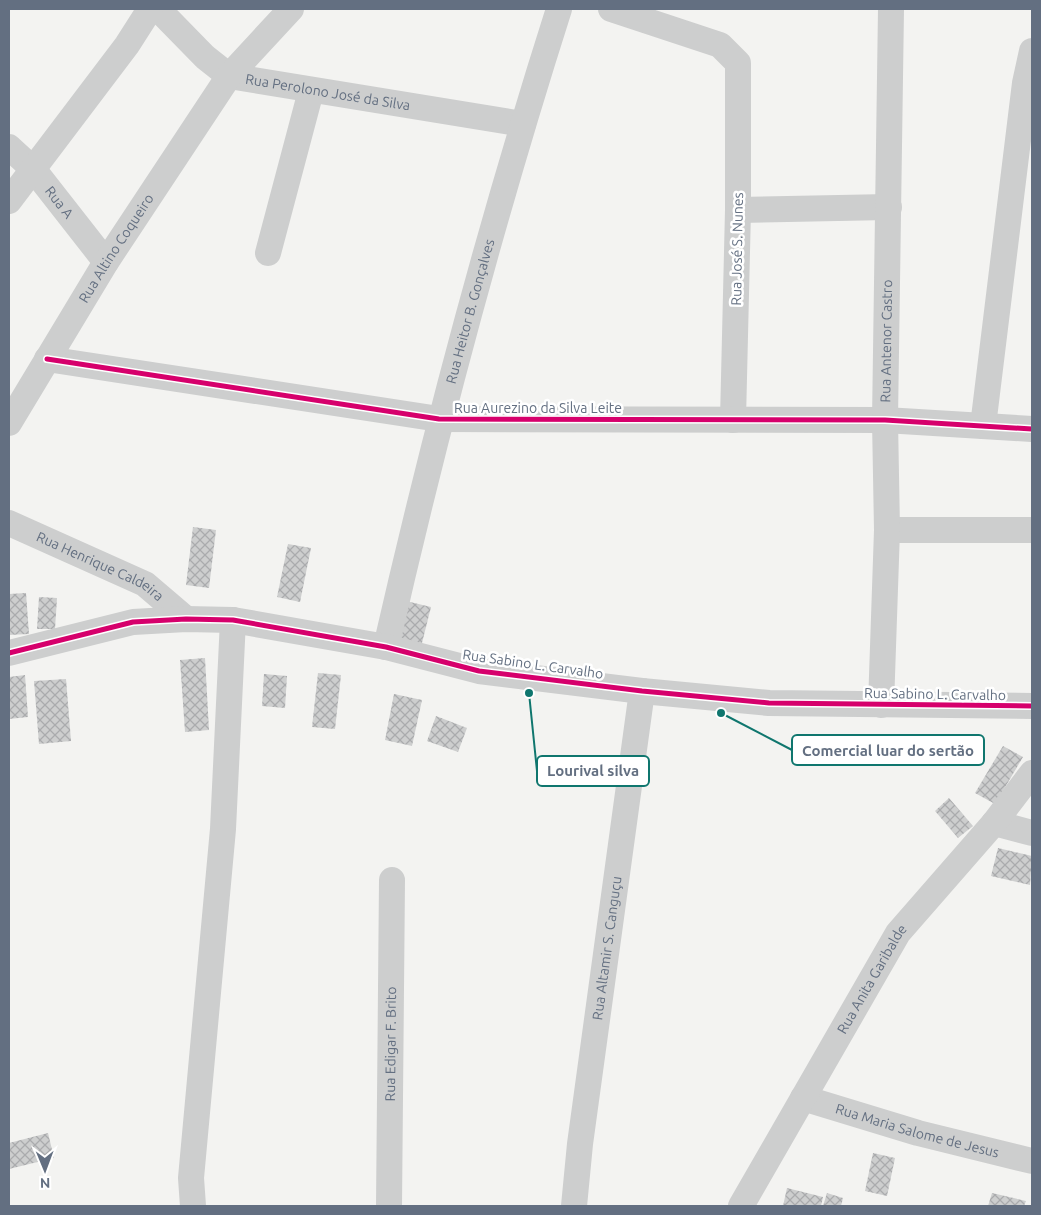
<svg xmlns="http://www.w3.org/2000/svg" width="1041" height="1215" font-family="Ubuntu,sans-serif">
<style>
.building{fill:url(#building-cross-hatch)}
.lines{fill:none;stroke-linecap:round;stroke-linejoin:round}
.minor{stroke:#cdcece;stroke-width:26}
.cycleway-casing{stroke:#fff;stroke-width:8}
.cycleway{stroke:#d6006c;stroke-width:5}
.labels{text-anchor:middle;stroke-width:5;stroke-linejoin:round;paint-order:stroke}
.street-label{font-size:14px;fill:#636f81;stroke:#fff}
.leader{fill:none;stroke:#0f766e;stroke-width:2}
.callout-dot{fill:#0f766e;stroke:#fff;stroke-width:2}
.callout{fill:#fff;stroke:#0f766e;stroke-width:2}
.callout-label{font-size:15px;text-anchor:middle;font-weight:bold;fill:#636f81}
</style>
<defs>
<pattern id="building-cross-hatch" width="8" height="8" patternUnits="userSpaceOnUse" patternTransform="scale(1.25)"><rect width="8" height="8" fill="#cdcece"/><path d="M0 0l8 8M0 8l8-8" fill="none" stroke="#aaabad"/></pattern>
</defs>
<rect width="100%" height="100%" fill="#f3f3f1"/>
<g class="building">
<path d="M 193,527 L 216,530 L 209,588 L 186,585 Z"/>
<path d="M 288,544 L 311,548 L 300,602 L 277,597 Z"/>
<path d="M 26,593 L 29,634 L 9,635 L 9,594 Z"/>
<path d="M 39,597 L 57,598 L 55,629 L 37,629 Z"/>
<path d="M 406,601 L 431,607 L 421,647 L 396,642 Z"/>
<path d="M 205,658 L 209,730 L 185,732 L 180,660 Z"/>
<path d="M 318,673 L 341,675 L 335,729 L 312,727 Z"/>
<path d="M 264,674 L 287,676 L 285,708 L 262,706 Z"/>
<path d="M 25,675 L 28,717 L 9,719 L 9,677 Z"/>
<path d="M 66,679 L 71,741 L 39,744 L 34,681 Z"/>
<path d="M 394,694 L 422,700 L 412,746 L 385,740 Z"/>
<path d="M 436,716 L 467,728 L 458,752 L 427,741 Z"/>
<path d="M 1003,746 L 1023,757 L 995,804 L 975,793 Z"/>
<path d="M 949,798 L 973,826 L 958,838 L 935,811 Z"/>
<path d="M 998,848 L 1032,856 L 1030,885 L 991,876 Z"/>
<path d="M 48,1133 L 54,1158 L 9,1169 L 9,1143 Z"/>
<path d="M 873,1153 L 895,1158 L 887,1196 L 865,1191 Z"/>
<path d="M 787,1188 L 823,1197 L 821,1206 L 783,1206 Z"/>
<path d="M 827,1193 L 843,1198 L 841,1206 L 823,1206 Z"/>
<path d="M 992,1193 L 1026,1201 L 1024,1206 L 988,1206 Z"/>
</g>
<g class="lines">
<g class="minor">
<path id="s1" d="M 158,9 L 205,57 L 229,76 L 523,124"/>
<path d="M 611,9 L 720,45 L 738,63 L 738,210 L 733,420"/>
<path id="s2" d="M 9,147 L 34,170 L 106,262"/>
<path d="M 9,201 L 127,45 L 150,9"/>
<path d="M 738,210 L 889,207"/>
<path d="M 268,253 L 311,91"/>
<path d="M 47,359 L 439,419 L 885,420 L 1032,429"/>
<path id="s3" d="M 9,423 L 106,262 L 229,76 L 291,9"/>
<path d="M 983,426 L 1025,83 L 1032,51"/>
<path id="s4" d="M 9,523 L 145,584 L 186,619"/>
<path d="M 887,530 L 1032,530"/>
<path id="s5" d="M 386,647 C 435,432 492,219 559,9"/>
<path d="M 9,653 L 133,622 L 186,619 L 233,620 L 386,647 L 479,671 L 642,691 L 769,703 L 1032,706"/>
<path id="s6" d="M 881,705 L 887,530 L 885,420 L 891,9"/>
<path d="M 994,823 L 1032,833"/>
<path id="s7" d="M 803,1098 L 918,1133 L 1032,1161"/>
<path d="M 193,1206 L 191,1178 L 223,829 L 233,620"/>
<path id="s8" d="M 389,1206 L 392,880"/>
<path id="s9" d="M 574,1206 L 580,1144 L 642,691"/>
<path id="s10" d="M 741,1206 L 898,933 L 994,823 L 1032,773"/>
</g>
<g class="cycleway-casing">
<g id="cycleway">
<path d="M 47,359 L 439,419 L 885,420 L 1032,429"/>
<path d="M 9,653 L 133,622 L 186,619 L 233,620 L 386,647 L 479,671 L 642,691 L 769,703 L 1032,706"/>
</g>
</g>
<use href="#cycleway" class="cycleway"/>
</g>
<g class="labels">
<g class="street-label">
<text dy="5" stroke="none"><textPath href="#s1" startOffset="198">Rua Perolono José da Silva</textPath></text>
<text dy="5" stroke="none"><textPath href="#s2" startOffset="75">Rua A</textPath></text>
<text dy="5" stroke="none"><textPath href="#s3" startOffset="205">Rua Altino Coqueiro</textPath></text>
<text transform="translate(737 249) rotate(-89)" y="5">Rua José S. Nunes</text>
<text dy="5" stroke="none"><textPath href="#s5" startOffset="346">Rua Heitor B. Gonçalves</textPath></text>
<text dy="5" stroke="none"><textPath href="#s6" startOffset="364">Rua Antenor Castro</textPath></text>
<text x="538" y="413">Rua Aurezino da Silva Leite</text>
<text dy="5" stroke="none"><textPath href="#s4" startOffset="101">Rua Henrique Caldeira</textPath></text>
<text transform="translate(533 664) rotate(8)" y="5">Rua Sabino L. Carvalho</text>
<text transform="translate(935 694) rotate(1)" y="5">Rua Sabino L. Carvalho</text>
<text dy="5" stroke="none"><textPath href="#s9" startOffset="260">Rua Altamir S. Canguçu</textPath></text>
<text dy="5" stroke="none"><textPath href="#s10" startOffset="262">Rua Anita Garibalde</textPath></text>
<text dy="5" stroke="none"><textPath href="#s8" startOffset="162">Rua Edigar F. Brito</textPath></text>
<text dy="5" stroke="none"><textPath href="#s7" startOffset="119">Rua Maria Salome de Jesus</textPath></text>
</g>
</g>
<path class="leader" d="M721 713L792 750M529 693L537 771"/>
<g class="callout-dot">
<circle cx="721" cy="713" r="5"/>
<circle cx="529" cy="693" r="5"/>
</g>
<g class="callout">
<rect x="792" y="735" width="192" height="30" rx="5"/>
<rect x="537" y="756" width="112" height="30" rx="5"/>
</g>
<g class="callout-label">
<text x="888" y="756">Comercial luar do sertão</text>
<text x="593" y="776">Lourival silva</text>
</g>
<rect width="1041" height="1215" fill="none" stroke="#636f81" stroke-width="20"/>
<g transform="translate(45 1170) rotate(179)" stroke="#ffffff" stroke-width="4" paint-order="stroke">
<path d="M0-4L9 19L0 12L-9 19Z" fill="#636f81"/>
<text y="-8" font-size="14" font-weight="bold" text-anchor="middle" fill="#636f81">N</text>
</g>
</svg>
